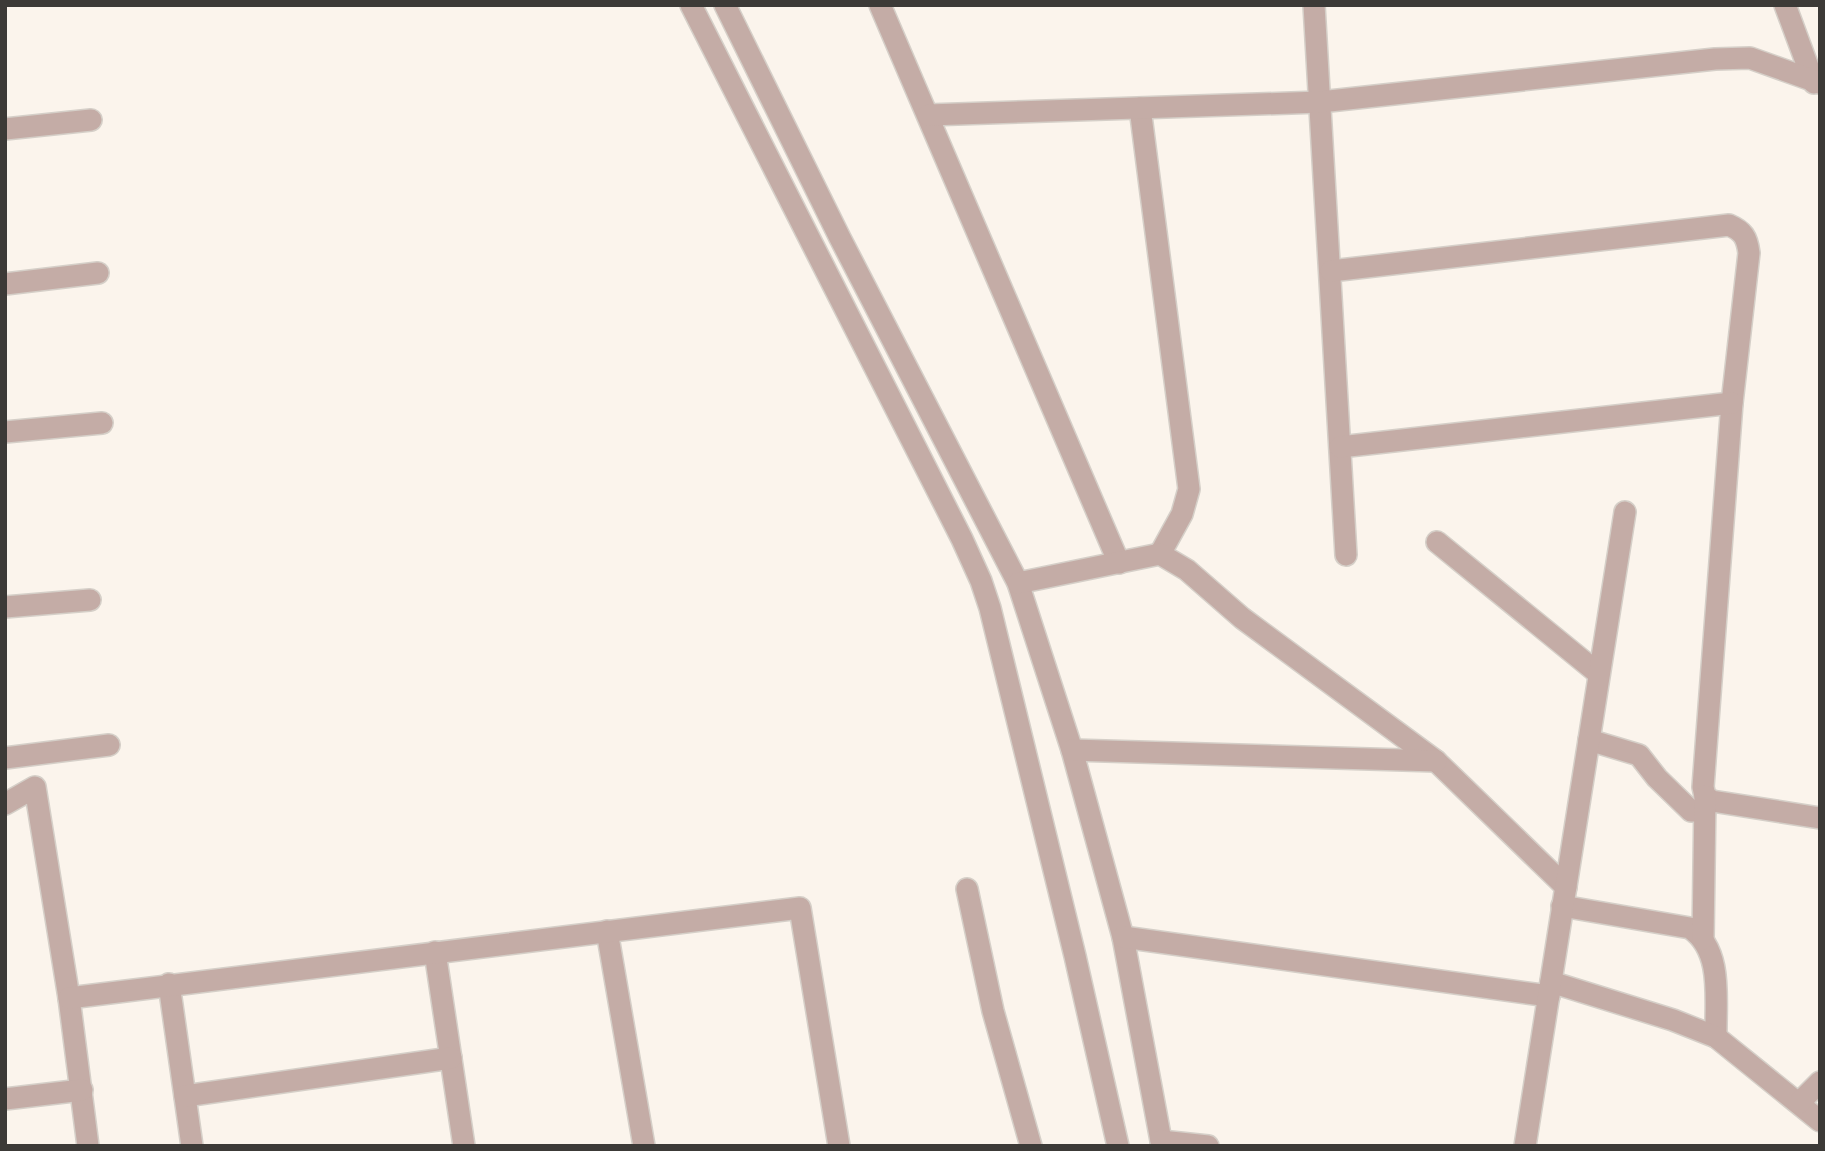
<svg xmlns="http://www.w3.org/2000/svg" width="1825" height="1151" font-family="Lato,sans-serif">
<style>
.lines{fill:none;stroke-linecap:round;stroke-linejoin:round}
.minor-casing{stroke:#d5cfc8;stroke-width:24}
.minor{stroke:#c4aca6;stroke-width:21}
</style>
<rect width="100%" height="100%" fill="#fbf4ec"/>
<g class="lines">
<g class="minor-casing">
<g id="minor">
<path d="M 691,5 L 962,539 L 981,581 L 990,608 L 1075,956 L 1118,1146"/>
<path d="M 725,5 L 840,238 L 1018,583 L 1072,750 L 1123,937 L 1162,1146"/>
<path d="M 880,5 L 1119,563"/>
<path d="M 1314,5 L 1346,555"/>
<path d="M 1785,5 L 1814,83"/>
<path d="M 1140,108 L 1189,489 L 1182,514 L 1160,554"/>
<path d="M 928,115 L 1320,102 L 1715,59 L 1750,58 L 1820,83"/>
<path d="M 5,129 L 91,120"/>
<path d="M 1331,271 L 1729,225 C 1743,231 1747,237 1749,253 L 1732,403 L 1703,787 L 1705,796 L 1712,801 L 1820,818"/>
<path d="M 5,284 L 98,273"/>
<path d="M 5,432 L 102,423"/>
<path d="M 1340,447 L 1732,403"/>
<path d="M 1437,542 L 1599,674"/>
<path d="M 1018,583 L 1160,554 L 1187,570 L 1242,618 L 1436,761 L 1566,887"/>
<path d="M 5,607 L 90,600"/>
<path d="M 1589,740 L 1639,755 L 1657,778 L 1691,811 L 1705,811"/>
<path d="M 1072,750 L 1436,761"/>
<path d="M 5,758 L 109,745"/>
<path d="M 5,804 L 35,787 L 69,998 L 88,1146"/>
<path d="M 967,889 L 993,1011 L 1031,1146"/>
<path d="M 1562,906 L 1690,928 C 1724,951 1715,1001 1716,1037"/>
<path d="M 607,931 L 644,1146"/>
<path d="M 1123,937 L 1549,996"/>
<path d="M 1703,939 L 1705,796"/>
<path d="M 435,952 L 464,1146"/>
<path d="M 1551,982 L 1673,1020 L 1716,1037 L 1820,1121"/>
<path d="M 169,984 L 192,1146"/>
<path d="M 69,998 L 800,908 L 839,1146"/>
<path d="M 185,1096 L 451,1058"/>
<path d="M 5,1099 L 82,1090"/>
<path d="M 1799,1103 L 1820,1082"/>
<path d="M 1161,1141 L 1208,1146"/>
<path d="M 1525,1146 L 1625,512"/>
</g>
</g>
<use href="#minor" class="minor"/>
</g>
<rect width="1825" height="1151" fill="none" stroke="#3c3a37" stroke-width="14"/>
</svg>
